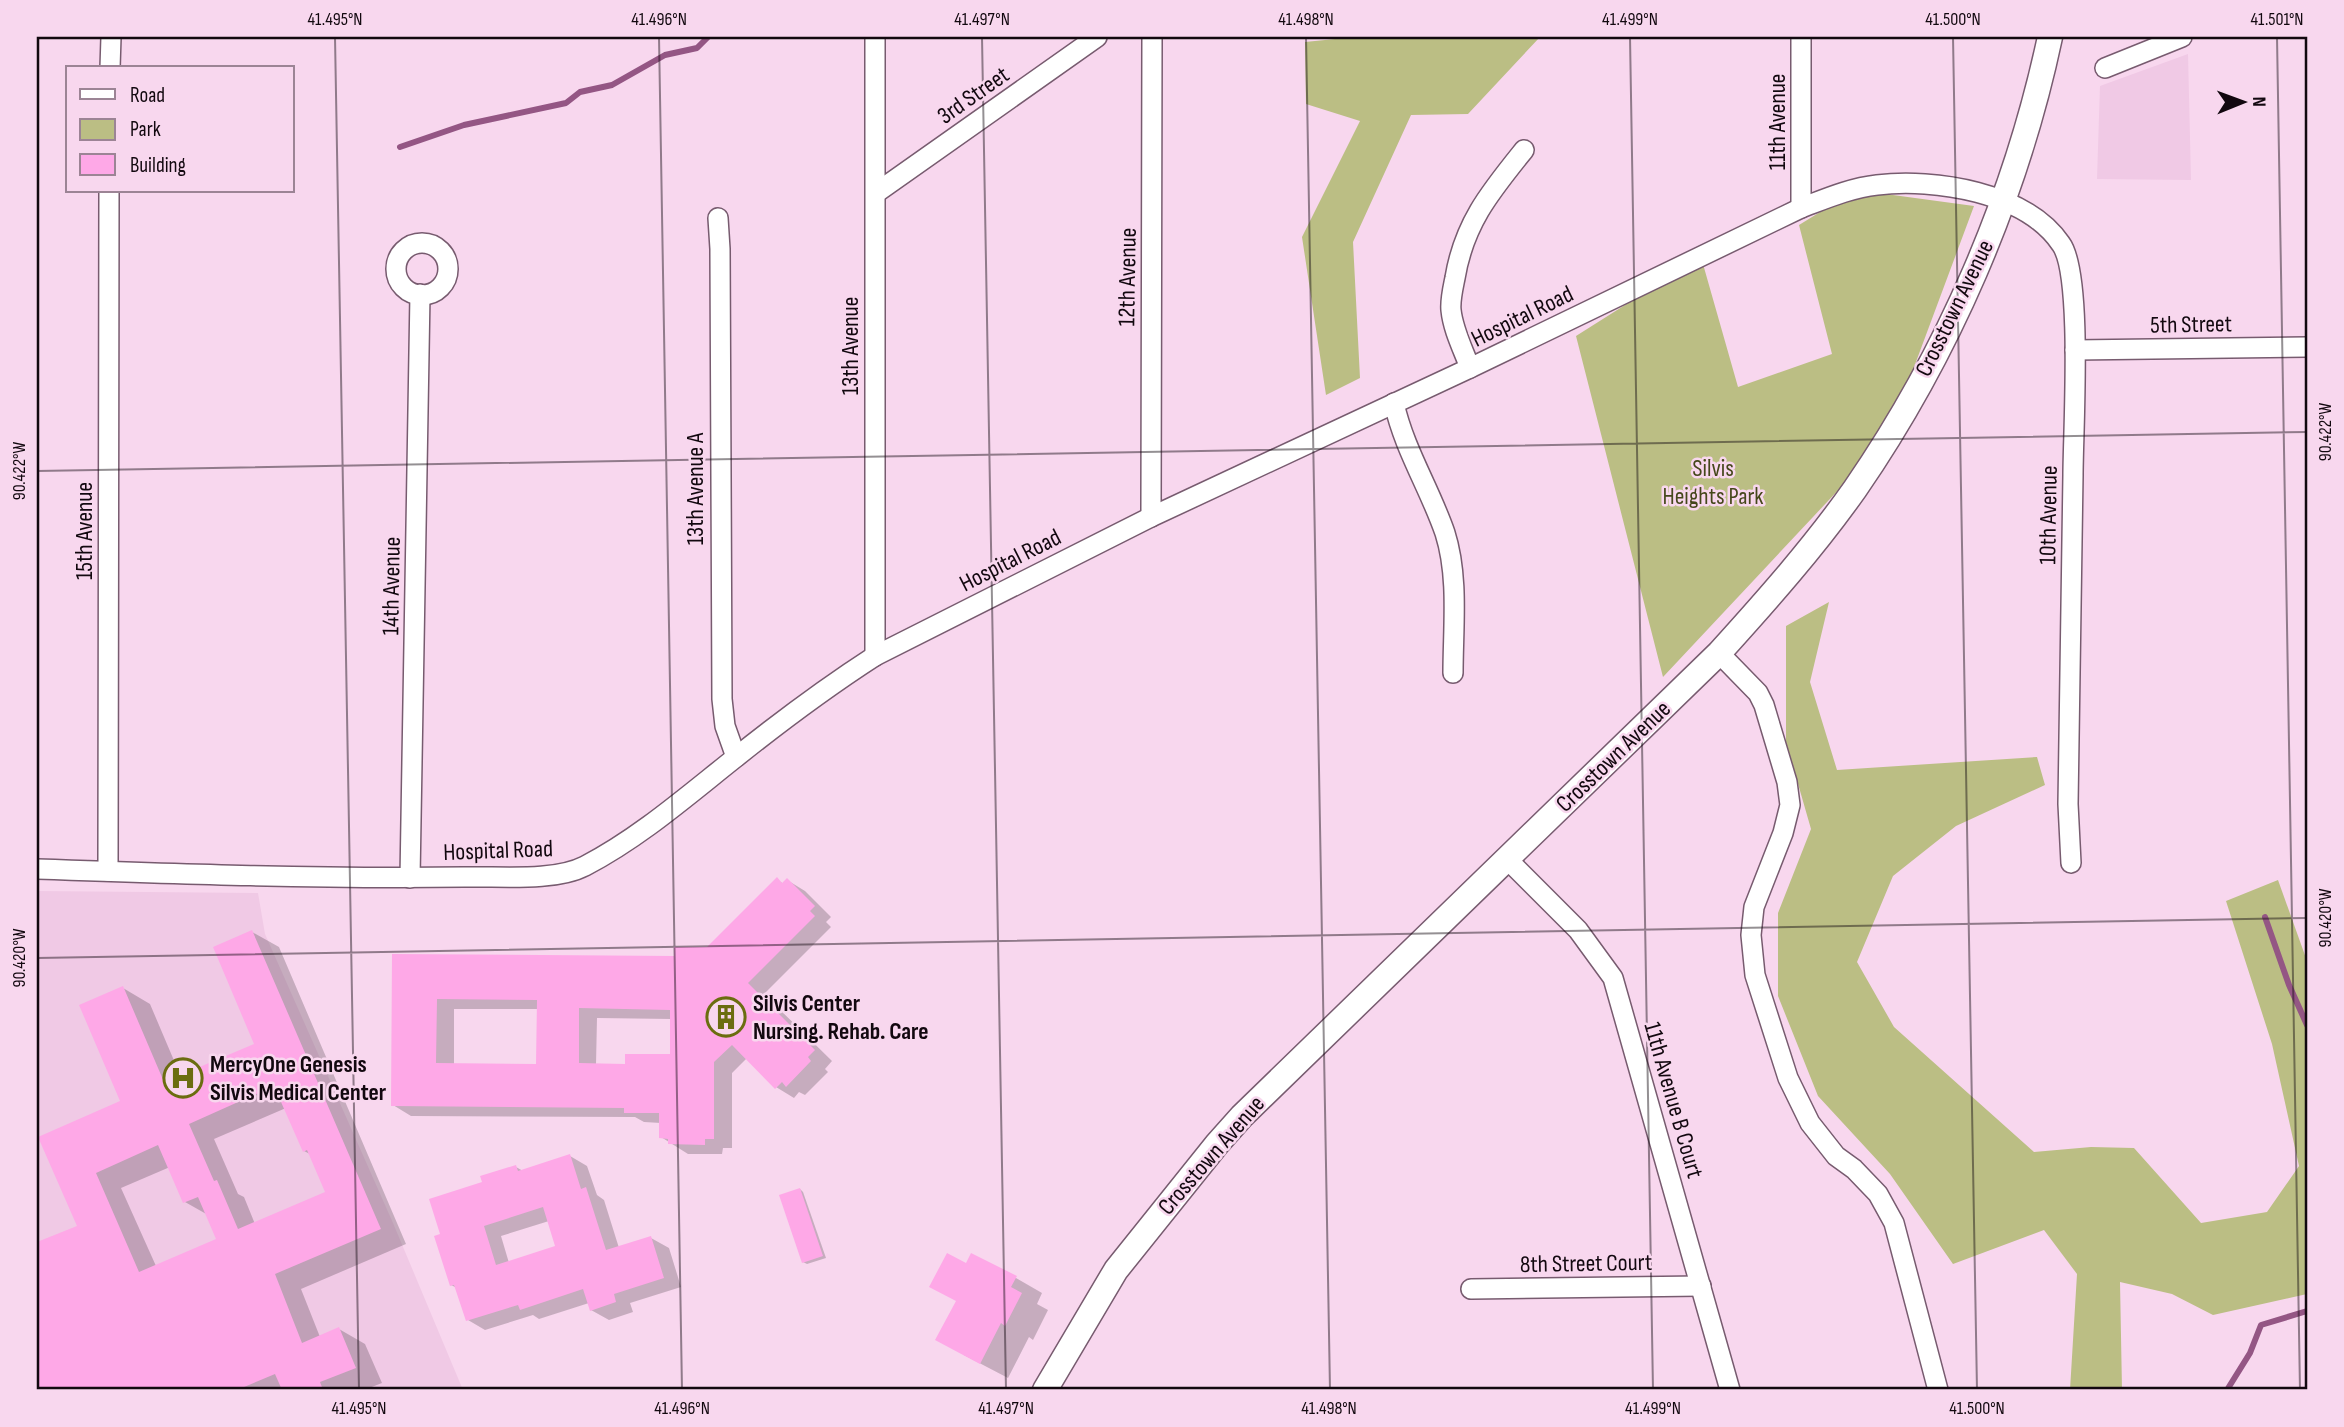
<svg xmlns="http://www.w3.org/2000/svg" width="2344" height="1427" font-family="'Sofia Sans Condensed',sans-serif">
<style>
.built{fill:#f0c9e5}
.green{fill:#bbbe84}
.shadow{fill:#0003;fill-rule:evenodd}
.lines{fill:none;stroke-linecap:round;stroke-linejoin:round}
.stream{stroke:#945684;stroke-width:6}
.building{fill:#fea8e7;fill-rule:evenodd}
.minor-casing{stroke:#775b6f;stroke-width:22}
.tertiary-casing{stroke:#775b6f;stroke-width:27}
.minor{stroke:#fff;stroke-width:19}
.tertiary{stroke:#fff;stroke-width:24}
.ticks{fill:none;stroke:#12080f;stroke-width:2;stroke-opacity:0.45}
.labels{text-anchor:middle;stroke-width:5;stroke-linejoin:round;paint-order:stroke}
.street-label{font-size:24px;fill:#12080f;stroke:#f8d7ee}
.park-label{font-size:24px;fill:#45471b;stroke:#f8d7ee}
.poi-label{font-size:24px;font-weight:bold;fill:#12080f;stroke:#f8d7ee;text-anchor:start}
.neatline{fill:none;stroke:#12080f;stroke-width:2.5}
.ticks-label{font-size:18px;text-anchor:middle;fill:#12080f}
</style>
<rect width="100%" height="100%" fill="#f8d7ee"/>
<g class="built">
<path d="M 2188,54 L 2191,180 L 2097,179 L 2100,86 Z"/>
<path d="M 37,891 L 258,893 L 265,934 L 393,1223 L 463,1390 L 37,1390 Z"/>
</g>
<g class="green">
<path d="M 1355,37 L 1540,37 L 1468,114 L 1411,115 L 1353,242 L 1360,378 L 1326,395 L 1302,237 L 1360,121 L 1306,104 L 1305,42 Z"/>
<path d="M 1856,190 L 1974,206 L 1888,437 L 1663,677 L 1576,336 L 1701,257 L 1738,387 L 1832,354 L 1799,225 Z"/>
<path d="M 1829,602 L 1810,682 L 1837,770 L 2037,757 L 2045,785 L 1956,826 L 1893,876 L 1857,962 L 1894,1027 L 2034,1152 L 2091,1147 L 2134,1148 L 2201,1223 L 2267,1212 L 2299,1166 L 2272,1044 L 2226,901 L 2278,880 L 2307,961 L 2307,1294 L 2213,1315 L 2172,1294 L 2120,1282 L 2122,1390 L 2070,1390 L 2077,1274 L 2044,1230 L 1953,1264 L 1890,1174 L 1818,1096 L 1778,996 L 1778,913 L 1811,829 L 1786,742 L 1786,626 Z"/>
</g>
<g class="shadow">
<path d="M 777,880 L 784,884 L 787,880 L 805,891 L 831,917 L 826,922 L 831,927 L 764,994 L 832,1061 L 825,1069 L 828,1072 L 805,1095 L 799,1092 L 794,1098 L 776,1087 L 747,1058 L 732,1073 L 732,1148 L 723,1148 L 722,1154 L 688,1154 L 661,1137 L 661,1123 L 644,1122 L 635,1117 L 411,1116 L 393,1105 L 394,956 L 675,958 L 708,949 ZM 454,1009 L 539,1009 L 538,1066 L 454,1065 ZM 597,1018 L 671,1019 L 671,1056 L 627,1065 L 596,1065 Z"/>
<path d="M 252,932 L 279,947 L 406,1244 L 301,1289 L 320,1337 L 339,1329 L 365,1344 L 382,1383 L 364,1390 L 37,1390 L 37,1292 L 45,1295 L 37,1278 L 37,1244 L 79,1227 L 40,1138 L 122,1102 L 123,988 L 150,1004 L 181,1077 L 257,1044 ZM 286,1108 L 304,1151 L 312,1155 L 328,1193 L 255,1224 L 244,1197 L 238,1194 L 214,1139 ZM 170,1167 L 185,1202 L 208,1215 L 218,1240 L 156,1266 L 121,1188 Z"/>
<path d="M 570,1156 L 587,1166 L 597,1195 L 604,1200 L 619,1248 L 651,1238 L 669,1248 L 681,1287 L 630,1303 L 633,1312 L 609,1320 L 591,1310 L 589,1303 L 539,1319 L 533,1315 L 485,1330 L 468,1320 L 457,1288 L 451,1285 L 484,1183 L 516,1167 L 523,1171 ZM 549,1221 L 557,1247 L 509,1263 L 501,1236 Z"/>
<path d="M 800,1189 L 803,1192 L 826,1258 L 807,1264 L 803,1262 Z"/>
<path d="M 967,1265 L 1016,1278 L 1042,1293 L 1037,1304 L 1048,1310 L 1033,1340 L 1029,1337 L 1008,1378 L 964,1355 L 958,1302 Z"/>
</g>
<g class="lines">
<g class="stream">
<path d="M 400,147 L 464,125 L 566,103 L 580,92 L 612,85 L 665,55 L 697,48 L 708,37"/>
<path d="M 2265,917 L 2289,985 L 2307,1025"/>
<path d="M 2227,1390 L 2250,1353 L 2261,1325 L 2307,1311"/>
</g>
</g>
<g class="building">
<path d="M 777,877 L 782,883 L 787,878 L 815,906 L 810,911 L 815,916 L 748,983 L 815,1050 L 808,1057 L 811,1061 L 786,1087 L 782,1082 L 775,1089 L 732,1045 L 714,1062 L 714,1139 L 705,1139 L 705,1145 L 668,1144 L 668,1139 L 659,1138 L 659,1113 L 624,1113 L 624,1108 L 391,1106 L 392,954 L 674,956 L 674,947 L 707,947 ZM 437,999 L 537,1000 L 536,1064 L 436,1063 ZM 579,1008 L 670,1010 L 670,1054 L 625,1054 L 625,1064 L 579,1063 Z"/>
<path d="M 252,930 L 381,1229 L 275,1274 L 302,1343 L 339,1327 L 356,1368 L 320,1382 L 323,1390 L 282,1390 L 275,1374 L 237,1390 L 37,1390 L 37,1242 L 77,1226 L 38,1137 L 120,1101 L 79,1005 L 123,986 L 164,1082 L 254,1044 L 213,947 ZM 274,1086 L 303,1152 L 307,1150 L 325,1192 L 238,1229 L 217,1180 L 214,1181 L 189,1124 ZM 158,1145 L 183,1203 L 198,1197 L 216,1239 L 139,1272 L 96,1173 Z"/>
<path d="M 570,1154 L 581,1189 L 586,1187 L 606,1250 L 651,1236 L 664,1278 L 614,1294 L 616,1302 L 590,1311 L 583,1289 L 520,1310 L 518,1305 L 466,1321 L 454,1285 L 450,1286 L 434,1236 L 440,1234 L 429,1199 L 482,1182 L 480,1176 L 516,1165 L 518,1171 ZM 543,1207 L 555,1246 L 496,1265 L 484,1226 Z"/>
<path d="M 800,1188 L 823,1256 L 802,1263 L 779,1195 Z"/>
<path d="M 947,1253 L 966,1263 L 971,1253 L 1017,1276 L 1011,1287 L 1022,1293 L 1005,1326 L 1001,1323 L 980,1364 L 935,1340 L 956,1301 L 929,1287 Z"/>
</g>
<g class="lines">
<g class="minor-casing">
<g id="minor">
<path d="M 875,37 L 875,656"/>
<path d="M 110,68 L 111,37"/>
<path d="M 2105,68 L 2182,37"/>
<path d="M 876,193 L 1097,37"/>
<path d="M 1801,208 L 1801,37"/>
<path d="M 718,218 L 720,249 L 722,699 L 725,726 L 736,757"/>
<circle cx="422" cy="269" r="26"/>
<path d="M 2075,350 L 2307,347"/>
<path d="M 1470,368 C 1463,349 1453,330 1451,310 C 1450,300 1453,288 1455,278 C 1464,223 1491,191 1524,150"/>
<path d="M 1394,403 C 1404,449 1430,489 1445,533 C 1459,577 1453,628 1453,673"/>
<path d="M 1151,517 L 1152,37"/>
<path d="M 1719,653 L 1758,693 L 1764,705 L 1787,782 L 1790,805 L 1783,833 L 1754,907 L 1751,935 L 1755,975 L 1788,1078 L 1810,1123 L 1836,1156 L 1854,1169 L 1878,1194 L 1894,1223 L 1938,1390"/>
<path d="M 1507,859 L 1578,930 L 1613,978 L 1730,1390"/>
<path d="M 37,869 C 179,874 322,879 464,877 C 499,876 554,882 585,866 C 639,838 687,796 735,758 C 780,722 827,687 875,656 L 1151,517 L 1470,368 L 1801,208 C 1825,199 1850,188 1877,185 C 1934,178 2026,192 2061,244 C 2083,274 2073,431 2073,475 C 2071,584 2070,694 2068,804 L 2071,863"/>
<path d="M 108,871 L 109,191"/>
<path d="M 410,878 L 420,294"/>
<path d="M 1471,1289 L 1701,1286"/>
</g>
</g>
<g class="tertiary-casing">
<path id="tertiary" d="M 1045,1390 L 1116,1270 L 1217,1144 L 1242,1116 L 1719,653 C 1767,600 1814,547 1855,489 C 1948,354 2016,197 2050,37"/>
</g>
<use href="#minor" class="minor"/>
<use href="#tertiary" class="tertiary"/>
</g>
<path class="ticks" d="M 335,37 L 359,1390M 659,37 L 682,1390M 982,37 L 1006,1390M 1306,37 L 1330,1390M 1630,37 L 1653,1390M 1953,37 L 1977,1390M 2277,37 L 2300,1390M 37,471 L 2307,432M 37,958 L 2307,918"/>
<defs>
<g id="building-ring" transform="scale(2.0125)"><circle r="9.5" fill="#f8d7ee" stroke="#6b6d10" stroke-width="1.5"/><path d="M-4-6H4V6H1V3H-1V6H-4ZM-2.5-4.3h1.7v1.8h-1.7ZM.8-4.3h1.7v1.8H.8ZM-2.5-1h1.7V.8h-1.7ZM.8-1h1.7V.8H.8Z" fill="#6b6d10"/></g>
<g id="hospital-ring" transform="scale(2.0125)"><circle r="9.5" fill="#f8d7ee" stroke="#6b6d10" stroke-width="1.5"/><path d="M-5-5h3v3.5h4V-5h3V5h-3V1.5h-4V5h-3Z" fill="#6b6d10"/></g>
</defs>
<g fill-rule="evenodd">
<use href="#building-ring" x="726" y="1017"/>
<use href="#hospital-ring" x="183" y="1078"/>
</g>
<g class="labels">
<g class="street-label">
<text transform="translate(973 95) rotate(-35)" y="8">3rd Street</text>
<text transform="translate(1777 122) rotate(-90)" y="8">11th Avenue</text>
<text transform="translate(1127 277) rotate(-89)" y="8">12th Avenue</text>
<text transform="translate(1954 308) rotate(-64)" y="8">Crosstown Avenue</text>
<text transform="translate(1522 316) rotate(-26)" y="8">Hospital Road</text>
<text transform="translate(2191 324) rotate(-1)" y="8">5th Street</text>
<text transform="translate(850 346) rotate(-90)" y="8">13th Avenue</text>
<text transform="translate(695 489) rotate(-90)" y="8">13th Avenue A</text>
<text transform="translate(2048 515) rotate(-89)" y="8">10th Avenue</text>
<text transform="translate(84 531) rotate(-90)" y="8">15th Avenue</text>
<text transform="translate(1010 560) rotate(-27)" y="8">Hospital Road</text>
<text transform="translate(391 586) rotate(-89)" y="8">14th Avenue</text>
<text transform="translate(1613 756) rotate(-44)" y="8">Crosstown Avenue</text>
<text transform="translate(498 850) rotate(-2)" y="8">Hospital Road</text>
<text transform="translate(1674 1100) rotate(74)" y="8">11th Avenue B Court</text>
<text transform="translate(1211 1155) rotate(-49)" y="8">Crosstown Avenue</text>
<text transform="translate(1586 1263) rotate(-1)" y="8">8th Street Court</text>
</g>
<g class="park-label">
<text x="1713" y="476">Silvis<tspan x="1713" dy="28">Heights Park</tspan></text>
</g>
<g class="poi-label">
<text x="753" y="1011">Silvis Center<tspan x="753" dy="28">Nursing. Rehab. Care</tspan></text>
<text x="210" y="1072">MercyOne Genesis<tspan x="210" dy="28">Silvis Medical Center</tspan></text>
</g>
</g>
<rect width="2344" height="1427" fill="none" stroke="#f8d7ee" stroke-width="77"/>
<rect x="66" y="66" width="228" height="126" fill="#f8d7ee" stroke="#9c8495" stroke-width="2"/>
<rect x="80" y="89" width="35" height="10" fill="#ffffff" stroke="#9c8495" stroke-width="2"/>
<text x="130" y="102" font-size="21" fill="#12080f">Road</text>
<rect x="80" y="119" width="35" height="21" fill="#bbbe84" stroke="#9c8495" stroke-width="2"/>
<text x="130" y="136" font-size="21" fill="#12080f">Park</text>
<rect x="80" y="154" width="35" height="21" fill="#fea8e7" stroke="#9c8495" stroke-width="2"/>
<text x="130" y="172" font-size="21" fill="#12080f">Building</text>
<g transform="translate(2243 102) rotate(89)" stroke="#f8d7ee" stroke-width="5" paint-order="stroke">
<path d="M0-5L12 26L0 18L-12 26Z" fill="#12080f"/>
<text y="-10" font-size="19" font-weight="bold" text-anchor="middle" fill="#12080f">N</text>
</g>
<rect x="38" y="38" width="2268" height="1350" class="neatline"/>
<g class="ticks-label">
<text x="335" y="25">41.495°N</text>
<text x="659" y="25">41.496°N</text>
<text x="982" y="25">41.497°N</text>
<text x="1306" y="25">41.498°N</text>
<text x="1630" y="25">41.499°N</text>
<text x="1953" y="25">41.500°N</text>
<text x="2277" y="25">41.501°N</text>
<text transform="translate(2325 432) rotate(-90)" y="6">90.422°W</text>
<text transform="translate(19 471) rotate(-90)" y="6">90.422°W</text>
<text transform="translate(2325 918) rotate(-90)" y="6">90.420°W</text>
<text transform="translate(19 958) rotate(-90)" y="6">90.420°W</text>
<text x="359" y="1414">41.495°N</text>
<text x="682" y="1414">41.496°N</text>
<text x="1006" y="1414">41.497°N</text>
<text x="1329" y="1414">41.498°N</text>
<text x="1653" y="1414">41.499°N</text>
<text x="1977" y="1414">41.500°N</text>
</g>
</svg>
